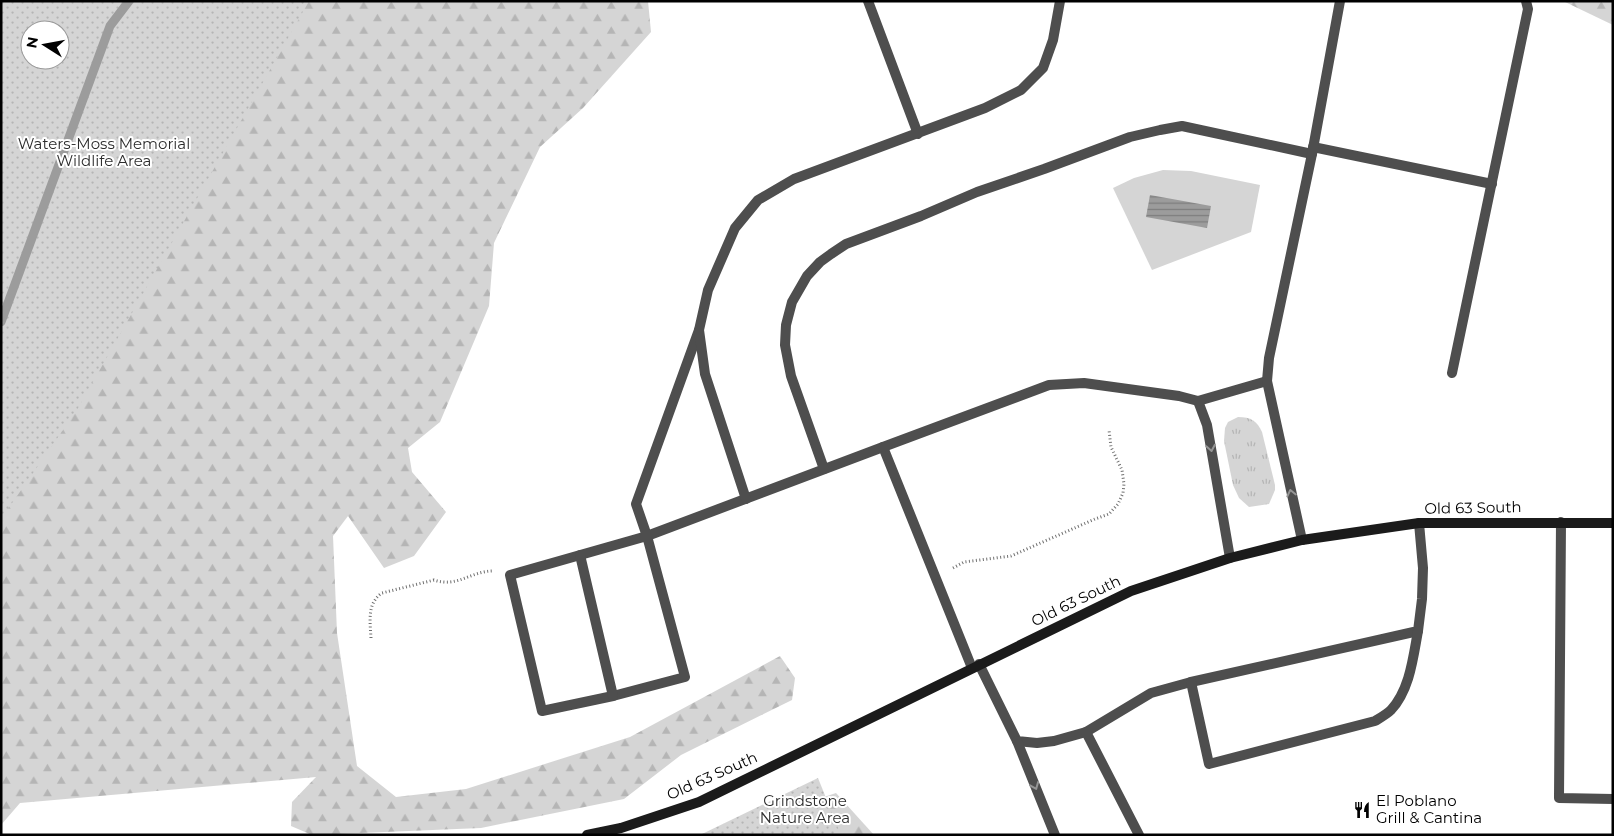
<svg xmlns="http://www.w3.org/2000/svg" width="1614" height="836" font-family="Montserrat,sans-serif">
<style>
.grass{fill:url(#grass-tufts)}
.forest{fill:url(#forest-firs)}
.park{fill:url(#park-dots);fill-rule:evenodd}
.pitch{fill:#d5d5d5}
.water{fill:url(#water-rules)}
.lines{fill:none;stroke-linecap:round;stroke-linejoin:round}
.stream{stroke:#9c9c9c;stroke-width:9}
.path{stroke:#707070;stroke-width:3;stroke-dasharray:1 2.5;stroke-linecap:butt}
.lane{stroke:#4e4e4e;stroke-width:10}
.secondary{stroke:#1b1b1b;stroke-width:10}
.oneway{stroke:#959595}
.labels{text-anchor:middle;stroke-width:4;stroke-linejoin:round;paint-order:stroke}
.park-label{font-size:15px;fill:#2c2c2c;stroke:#fff}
.street-label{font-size:15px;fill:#000;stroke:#fff}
.poi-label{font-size:15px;fill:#000;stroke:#fff;text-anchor:start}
</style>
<defs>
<pattern id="grass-tufts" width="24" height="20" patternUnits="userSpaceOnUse" patternTransform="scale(1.25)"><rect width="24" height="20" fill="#d5d5d5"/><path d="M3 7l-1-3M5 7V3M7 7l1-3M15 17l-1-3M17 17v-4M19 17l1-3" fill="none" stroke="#b5b5b5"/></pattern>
<pattern id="forest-firs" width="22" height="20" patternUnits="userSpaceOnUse" patternTransform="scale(1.25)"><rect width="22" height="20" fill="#d5d5d5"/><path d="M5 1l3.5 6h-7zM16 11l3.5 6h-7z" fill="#b5b5b5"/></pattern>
<pattern id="park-dots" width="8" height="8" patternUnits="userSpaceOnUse" patternTransform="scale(1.25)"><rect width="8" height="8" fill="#d5d5d5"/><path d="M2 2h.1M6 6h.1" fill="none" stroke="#b5b5b5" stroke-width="1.8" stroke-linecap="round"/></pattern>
<pattern id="water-rules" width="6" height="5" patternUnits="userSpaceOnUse" patternTransform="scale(1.25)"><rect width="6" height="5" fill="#9c9c9c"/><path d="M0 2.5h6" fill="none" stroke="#7d7d7d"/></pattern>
</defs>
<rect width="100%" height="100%" fill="#fff"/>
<path class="grass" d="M 1238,417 C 1251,417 1257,421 1262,432 L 1275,485 L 1275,490 L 1269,504 L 1249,507 L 1239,498 L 1233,485 L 1224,441 L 1225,428 L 1228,422 Z"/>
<g class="forest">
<path d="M 211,1 L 648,1 L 651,32 L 583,108 L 540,147 L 494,243 L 489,306 L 440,422 L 408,448 L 412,472 L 446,512 L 414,556 L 384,568 L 348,516 L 333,536 L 337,633 L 357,766 L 396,797 L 466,789 L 630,737 L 780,656 L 795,678 L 792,700 L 681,755 L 624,799 L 481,828 L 312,835 L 291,826 L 292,802 L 316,777 L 20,803 L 1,825 L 1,397 Z"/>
<path d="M 1563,1 L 1613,1 L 1613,25 Z"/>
<path d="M 836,793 L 874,835 L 710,835 Z"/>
</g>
<g class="park">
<path d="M 1,1 L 309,1 L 77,410 L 1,519 ZM 30,30 L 60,30 L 60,60 L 30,60 Z"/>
<path d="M 818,778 L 841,835 L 700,835 Z"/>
</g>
<path class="pitch" d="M 1163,170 L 1191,171 L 1260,185 L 1251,232 L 1152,270 L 1113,188 L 1134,178 Z"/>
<path class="water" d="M 1150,195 L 1211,206 L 1207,228 L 1146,217 Z"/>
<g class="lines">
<path class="stream" d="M 1,322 L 110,26 L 129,1"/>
<g class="path">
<path d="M 953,568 L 964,562 L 1011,556 L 1095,519 L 1109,514 L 1118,504 L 1123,493 L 1124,484 L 1122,470 L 1111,447 L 1109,430"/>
<path d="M 371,638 C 370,621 367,603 382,593 L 434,580 C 457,588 471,571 493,571"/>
</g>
<g class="lane">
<path d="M 868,1 L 918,134"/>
<path d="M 1313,147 L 1492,184"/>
<path d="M 699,330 L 636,504 L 647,536 L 685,677 L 613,696 L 542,711 L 510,575 L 647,536 L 883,447 L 972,668"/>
<path d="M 1452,373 L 1528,9 L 1526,1"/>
<path d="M 1198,401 L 1207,425 L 1230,558"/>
<path d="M 883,447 L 1049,385 L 1084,383 L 1179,396 L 1198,401 L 1267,381"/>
<path d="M 824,469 L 791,376 L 785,345 L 786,325 L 792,302 L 807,276 L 820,262 L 831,254 L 846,244 L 921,216 L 977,192 L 1044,169 L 1130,137 L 1160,130 L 1182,126 L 1312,154"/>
<path d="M 746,499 L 705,374 L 699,330 L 708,290 L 735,228 L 758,200 L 794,179 L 985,108 L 1021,90 L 1043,68 L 1053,40 L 1060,1"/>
<path d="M 1561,522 L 1559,798 L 1613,799"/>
<path d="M 1302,540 L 1267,381 L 1269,358 L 1312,154 L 1340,1"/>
<path d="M 580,555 L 613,696"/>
<path d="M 979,664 L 1017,741 L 1037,743 L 1054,741 L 1086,732 L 1151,693 L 1191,682 L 1418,631 L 1422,599 L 1423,568 L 1419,523"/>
<path d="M 1191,682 L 1209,764 L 1375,721 C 1380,718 1387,714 1391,710 C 1410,689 1413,658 1418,631"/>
<path d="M 1086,732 L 1139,835"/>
<path d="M 1017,741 L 1055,835"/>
</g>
<path class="secondary" d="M 587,835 L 621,828 L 699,802 L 1131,591 L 1230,558 L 1302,540 L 1419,523 L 1613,523"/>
</g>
<defs><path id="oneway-chevron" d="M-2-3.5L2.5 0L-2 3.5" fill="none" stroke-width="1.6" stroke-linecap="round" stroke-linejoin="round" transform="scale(1.25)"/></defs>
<g class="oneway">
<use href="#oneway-chevron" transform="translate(1211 448) rotate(80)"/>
<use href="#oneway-chevron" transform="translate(1291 493) rotate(-103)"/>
<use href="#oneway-chevron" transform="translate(1035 786) rotate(68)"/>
</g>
<defs>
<g id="restaurant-bare" transform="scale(1.35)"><path d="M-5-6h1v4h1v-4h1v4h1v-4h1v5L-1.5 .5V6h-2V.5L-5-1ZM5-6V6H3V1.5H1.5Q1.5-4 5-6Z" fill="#000" stroke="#fff" stroke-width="2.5" paint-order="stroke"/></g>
</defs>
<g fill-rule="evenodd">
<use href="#restaurant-bare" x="1362" y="810"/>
</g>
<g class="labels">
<g class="park-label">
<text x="104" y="149">Waters-Moss Memorial<tspan x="104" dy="17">Wildlife Area</tspan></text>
<text x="805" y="806">Grindstone<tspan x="805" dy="17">Nature Area</tspan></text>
</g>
<g class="street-label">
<text transform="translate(1473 508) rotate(-1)" y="5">Old 63 South</text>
<text transform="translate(1076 601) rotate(-26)" y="5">Old 63 South</text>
<text transform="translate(712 776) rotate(-24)" y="5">Old 63 South</text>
</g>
<g class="poi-label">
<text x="1376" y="806">El Poblano<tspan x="1376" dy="17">Grill &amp; Cantina</tspan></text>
</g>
</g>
<rect width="1614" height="836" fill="none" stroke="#000000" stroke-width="5"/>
<g transform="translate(45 45) rotate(281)"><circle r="24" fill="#ffffff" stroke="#999999"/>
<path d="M0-4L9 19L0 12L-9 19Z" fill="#000000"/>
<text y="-8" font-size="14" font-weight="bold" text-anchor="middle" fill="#000000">N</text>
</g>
</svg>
